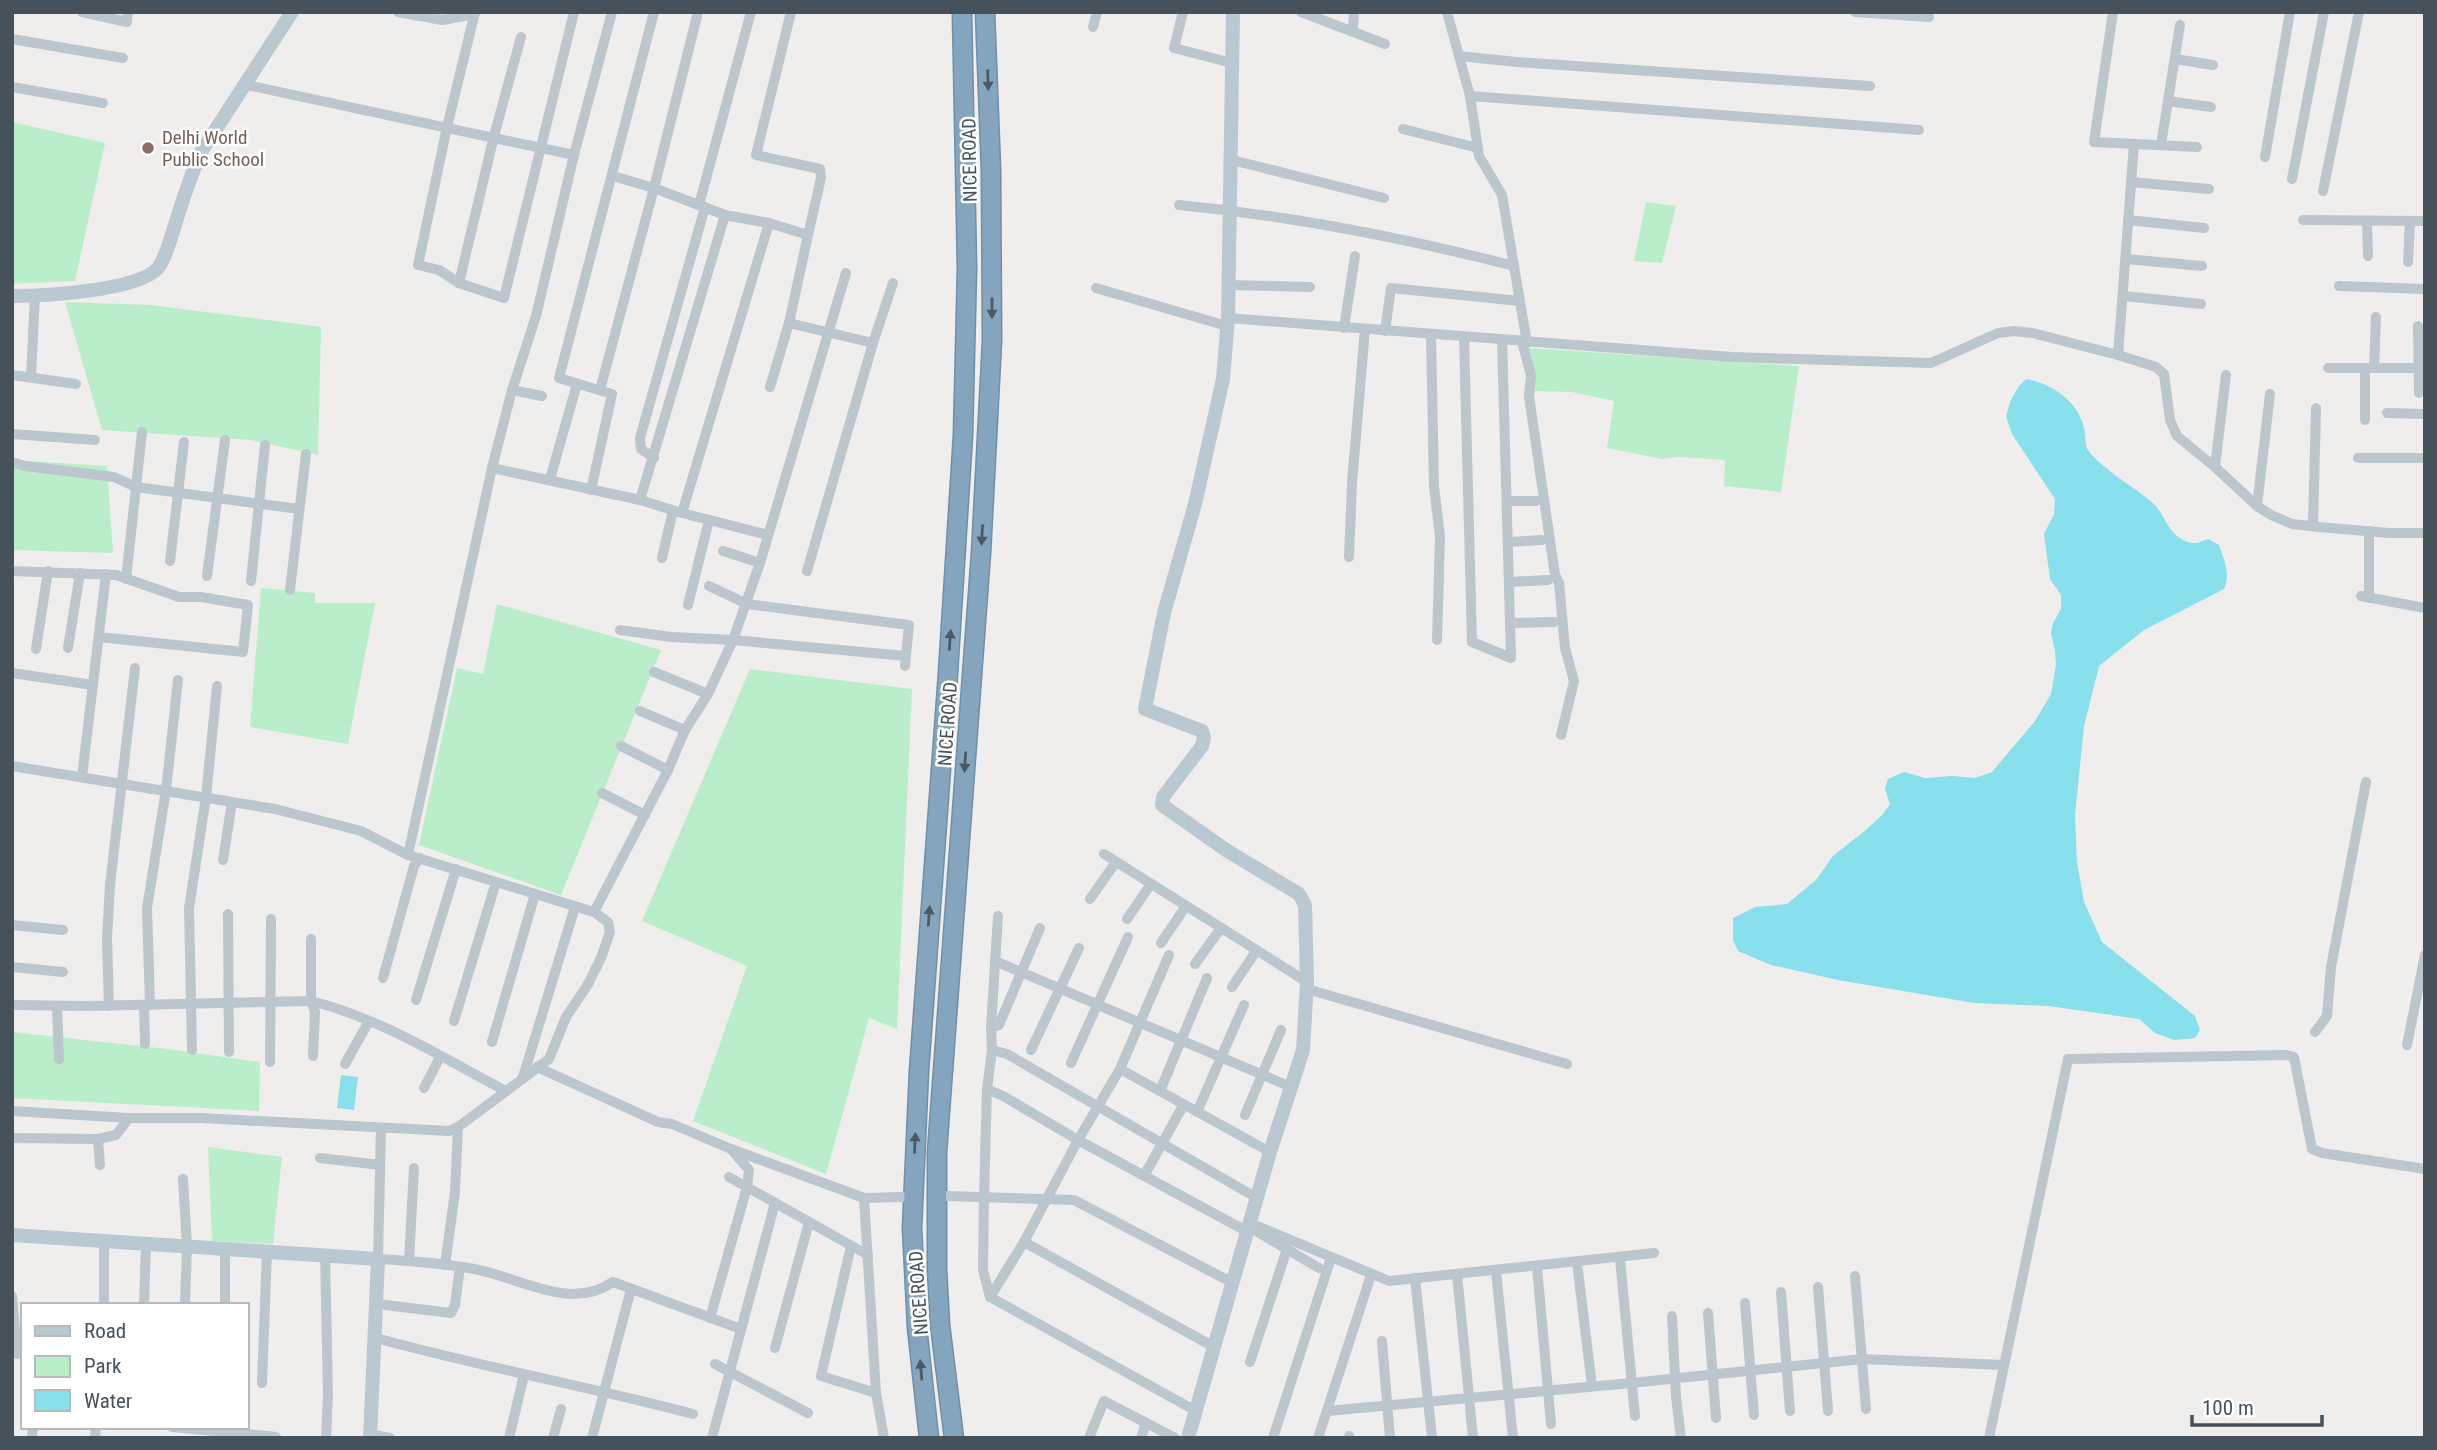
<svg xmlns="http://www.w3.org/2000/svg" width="2437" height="1450" font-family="'Roboto Condensed',sans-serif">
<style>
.green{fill:#baeeca}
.water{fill:#87e0ec}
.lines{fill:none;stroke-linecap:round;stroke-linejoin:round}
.highway-casing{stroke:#7090a8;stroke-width:21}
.street{stroke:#bbc6cd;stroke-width:10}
.secondary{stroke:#bac8d1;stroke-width:14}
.highway{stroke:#84a5bd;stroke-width:18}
.oneway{fill:#4b5a65}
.education-dot{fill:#8d6e63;stroke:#fff;stroke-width:2.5}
.labels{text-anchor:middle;stroke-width:5;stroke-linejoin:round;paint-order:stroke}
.education-label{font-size:19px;fill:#785e54;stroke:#fff;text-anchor:start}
.street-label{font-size:19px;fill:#45525b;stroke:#fff}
</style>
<rect width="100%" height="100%" fill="#f0eded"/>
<g class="green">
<path d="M 12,122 L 105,143 L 75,281 L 12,284 Z"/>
<path d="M 1646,202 L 1676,206 L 1662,263 L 1634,261 Z"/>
<path d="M 65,302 L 151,305 L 321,327 L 318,455 L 251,440 L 102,430 Z"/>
<path d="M 1529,348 L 1799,366 L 1781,492 L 1724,486 L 1725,460 L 1679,457 L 1662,459 L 1607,448 L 1614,401 L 1572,392 L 1535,391 L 1534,371 Z"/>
<path d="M 12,460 L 107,466 L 113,553 L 12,550 Z"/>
<path d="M 261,588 L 315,593 L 315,603 L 375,603 L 348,744 L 250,727 Z"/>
<path d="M 497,604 L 661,650 L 561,895 L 419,845 L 457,668 L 483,674 Z"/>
<path d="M 750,669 L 912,689 L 897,1029 L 869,1018 L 826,1174 L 693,1121 L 747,966 L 642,921 Z"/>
<path d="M 12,1032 L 167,1049 L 260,1062 L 259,1111 L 12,1098 Z"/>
<path d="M 208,1147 L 282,1157 L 273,1244 L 212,1241 Z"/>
</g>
<g class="water">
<path d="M 2026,379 C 2052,384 2078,401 2084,428 C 2086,436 2084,447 2090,453 C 2108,473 2133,486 2153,503 C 2164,513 2168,533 2183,540 C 2192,545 2199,543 2208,539 L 2219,545 C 2224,561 2231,573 2224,589 L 2144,630 L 2099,666 L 2084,726 L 2075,816 L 2077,862 L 2084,902 L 2102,942 L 2195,1016 L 2200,1030 L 2195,1038 L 2174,1040 L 2155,1033 L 2139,1019 L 2049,1006 L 1974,1003 L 1838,980 L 1771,965 L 1738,951 L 1733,940 L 1733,918 L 1755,907 L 1787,904 L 1816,880 L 1833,856 L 1867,829 L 1883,814 L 1890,804 L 1885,789 L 1888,779 L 1904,772 L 1925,778 L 1952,776 L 1975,778 L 1992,772 L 2035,721 L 2051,694 L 2056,665 L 2055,651 L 2051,633 L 2053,623 L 2061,609 L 2061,595 L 2050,579 L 2044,534 L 2054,514 L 2055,499 L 2012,434 L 2006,416 L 2011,400 L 2019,386 Z"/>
<path d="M 341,1075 L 358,1077 L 354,1110 L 337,1108 Z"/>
</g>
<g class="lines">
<g class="highway-casing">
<g id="highway">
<path d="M 929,1438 L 917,1327 L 912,1228 L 919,1071 L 948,673 L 963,435 L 967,268 L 962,12"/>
<path d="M 954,1438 L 940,1325 L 937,1270 L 937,1152 L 981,553 L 992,341 L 991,170 L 985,12"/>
</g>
</g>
<g class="street">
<path d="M 82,12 L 127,22 L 128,12"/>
<path d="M 398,12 L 442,20 L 475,14"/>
<path d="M 698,12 L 654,188 L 725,215"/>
<path d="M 791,12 L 756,155 L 820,169 L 821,178 L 808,235"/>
<path d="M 1183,12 L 1174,48 L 1232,63"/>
<path d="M 1301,12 L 1385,44"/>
<path d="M 1447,12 L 1470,96 L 1479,156 L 1502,195 L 1527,343"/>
<path d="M 1855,12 L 1929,17"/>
<path d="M 2113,12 L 2094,142 L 2197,147"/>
<path d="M 1093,27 L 1097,12"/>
<path d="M 1353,31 L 1354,12"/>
<path d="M 521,37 L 494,136 L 459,283 L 504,298 L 574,12"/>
<path d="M 12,39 L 123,58"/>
<path d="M 1459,56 L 1517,62 L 1870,86"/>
<path d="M 2175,59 L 2213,65"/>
<path d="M 247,85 L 574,155"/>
<path d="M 12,87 L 103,103"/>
<path d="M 1470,96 L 1919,130"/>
<path d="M 2168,101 L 2211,107"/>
<path d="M 1403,129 L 1478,148"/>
<path d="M 2161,145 L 2180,25"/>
<path d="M 2265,157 L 2290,12"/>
<path d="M 1232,160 L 1384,198"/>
<path d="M 2292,179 L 2324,12"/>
<path d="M 2131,182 L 2209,189"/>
<path d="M 2323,191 L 2359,12"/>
<path d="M 699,205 L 751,12"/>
<path d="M 1179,205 C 1292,216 1405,238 1514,266"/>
<path d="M 2128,220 L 2204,228"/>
<path d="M 2303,220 L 2425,221"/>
<path d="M 2367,221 L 2368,256"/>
<path d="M 2126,259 L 2202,266"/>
<path d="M 2408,262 L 2410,221"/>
<path d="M 459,283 L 439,270 L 418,265 L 447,127 L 475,12"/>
<path d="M 1227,285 L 1310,287"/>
<path d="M 2339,286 L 2425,289"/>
<path d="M 1096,288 L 1227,326"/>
<path d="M 2124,296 L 2201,304"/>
<path d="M 1228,318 L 1732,357 L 1931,363 L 1998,333 L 2014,331 L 2033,333 L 2118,355 L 2156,367 L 2164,374 L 2170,420 L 2177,436 L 2215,467 L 2257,506 L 2271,515 L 2292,524 L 2319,527 L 2389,533 L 2425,533"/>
<path d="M 789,323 L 873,343"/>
<path d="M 2418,326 L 2419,393"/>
<path d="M 1344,328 L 1355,256"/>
<path d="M 1385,331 L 1391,288 L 1520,301"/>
<path d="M 1431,334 L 1434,486 L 1440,537 L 1437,640"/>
<path d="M 1464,337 L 1472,642 L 1511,658 L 1502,340"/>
<path d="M 1522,342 L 1531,375 L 1529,396 L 1555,575 L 1559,583 L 1565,648 L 1574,681 L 1561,735"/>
<path d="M 2118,355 L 2134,144"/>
<path d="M 2328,368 L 2425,368"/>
<path d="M 2374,368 L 2376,317"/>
<path d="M 12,375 L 76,384"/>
<path d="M 31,377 L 35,296"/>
<path d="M 512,390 L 542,396"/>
<path d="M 600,390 L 654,188 L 613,176"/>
<path d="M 2387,413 L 2425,414"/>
<path d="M 2365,420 L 2365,368"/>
<path d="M 12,434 L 95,440"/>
<path d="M 654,458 L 641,449 L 640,438 L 705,207"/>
<path d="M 2358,458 L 2425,458"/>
<path d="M 12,462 L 25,466 L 114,477 L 136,487 L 299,509"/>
<path d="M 2215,467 L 2226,375"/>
<path d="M 492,468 L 640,500 L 682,513 L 768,535"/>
<path d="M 550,479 L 577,384"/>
<path d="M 591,490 L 612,394 L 559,378 L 654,12"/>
<path d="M 640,500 L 725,215 L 769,223 L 808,235 L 789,323 L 770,387"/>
<path d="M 1507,501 L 1536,501"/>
<path d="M 2257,506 L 2270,394"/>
<path d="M 682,513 L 769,223"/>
<path d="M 2313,526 L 2316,408"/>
<path d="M 2369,531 L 2369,598"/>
<path d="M 1508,542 L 1542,540"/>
<path d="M 723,551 L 760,563"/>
<path d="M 1349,557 L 1352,483 L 1365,329"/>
<path d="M 662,558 L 673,511"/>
<path d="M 170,561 L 184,442"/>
<path d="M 12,571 L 116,575 L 179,597 L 201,597 L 248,605 L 243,652 L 99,637"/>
<path d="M 807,571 L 873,343 L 893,283"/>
<path d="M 207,576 L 225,440"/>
<path d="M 126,579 L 142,432"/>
<path d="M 251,581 L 265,445"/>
<path d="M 1509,582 L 1548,580"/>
<path d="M 709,586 L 747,604 L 909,625 L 905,666"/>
<path d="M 290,590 L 306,454"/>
<path d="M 2361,596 L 2425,608"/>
<path d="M 688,605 L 709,520"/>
<path d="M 1510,623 L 1554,622"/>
<path d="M 620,630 L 671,637 L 733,640 L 906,656"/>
<path d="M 68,648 L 80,573"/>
<path d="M 36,649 L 48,571"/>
<path d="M 654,672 L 708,694"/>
<path d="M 12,673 L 93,685"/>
<path d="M 640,711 L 685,730"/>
<path d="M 621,746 L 668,770"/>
<path d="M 12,766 L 275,809 L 361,831 L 408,855 L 594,912 L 608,922 L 610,932 L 601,958 L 587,986 L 566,1017 L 549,1059 L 458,1127 L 449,1131 L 201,1118 L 129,1118 L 116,1135 L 98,1139 L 12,1138"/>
<path d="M 82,777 L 106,574"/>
<path d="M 602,793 L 645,815"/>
<path d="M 1104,854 L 1307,982"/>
<path d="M 408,855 L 492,468 L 512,390 L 536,316 L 574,155 L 612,12"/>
<path d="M 223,860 L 232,802"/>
<path d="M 1090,899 L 1116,862"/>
<path d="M 594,912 L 668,770 L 685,730 L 708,694 L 733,640 L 760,563 L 846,273"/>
<path d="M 228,914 L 229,1052"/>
<path d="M 998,916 L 991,1028 L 992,1050 L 987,1089 L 984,1197 L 983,1270 L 990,1297 L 1196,1411"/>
<path d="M 1127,919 L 1151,884"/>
<path d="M 12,925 L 63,930"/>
<path d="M 311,939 L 311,1001 L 315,1012 L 313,1056"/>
<path d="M 1161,943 L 1186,906"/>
<path d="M 995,961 L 1291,1087"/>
<path d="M 1195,964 L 1221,928"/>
<path d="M 12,967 L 63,972"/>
<path d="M 383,978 L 414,866 L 420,858"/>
<path d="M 1232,987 L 1257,950"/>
<path d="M 1307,989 L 1567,1064"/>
<path d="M 416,1000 L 456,869"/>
<path d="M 12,1005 L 86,1006 L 311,1001 C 380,1018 443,1058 506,1091"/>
<path d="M 144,1005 L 145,1044"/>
<path d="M 150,1005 L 147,908 L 166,790 L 178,680"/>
<path d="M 57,1006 L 59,1059"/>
<path d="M 109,1006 L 107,939 L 110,885 L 135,668"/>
<path d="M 454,1021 L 496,882"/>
<path d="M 991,1028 L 999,1025 L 1040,928"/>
<path d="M 2315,1032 L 2327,1016 L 2331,967 L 2366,782"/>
<path d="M 492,1042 L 535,894"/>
<path d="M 2407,1045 L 2425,955"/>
<path d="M 192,1050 L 189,908 L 206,797 L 217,686"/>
<path d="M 992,1050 L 1007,1054 L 1257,1198"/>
<path d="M 1031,1050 L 1079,948"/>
<path d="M 270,1062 L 271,919"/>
<path d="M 1071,1063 L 1128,937"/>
<path d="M 345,1064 L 369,1021"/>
<path d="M 537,1067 L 658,1122 L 672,1124 L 731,1149 L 864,1198 L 903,1197"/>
<path d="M 1120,1069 L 1270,1152"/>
<path d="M 523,1077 L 575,907"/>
<path d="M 424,1088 L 440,1057"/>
<path d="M 987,1089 L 1003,1096 L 1078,1140 L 1248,1232"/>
<path d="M 1160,1091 L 1207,978"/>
<path d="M 12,1111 L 129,1118"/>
<path d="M 1197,1112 L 1244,1005"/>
<path d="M 1245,1115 L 1281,1030"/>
<path d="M 381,1128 L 378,1259 C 410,1261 443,1263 474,1269 C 520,1277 569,1312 613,1282 L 741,1329"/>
<path d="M 98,1139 L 100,1165"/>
<path d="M 320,1158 L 380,1165"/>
<path d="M 1144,1176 L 1184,1104"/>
<path d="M 729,1177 L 868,1255"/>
<path d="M 183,1179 L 187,1246 L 185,1305"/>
<path d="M 948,1196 L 1074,1200 L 1233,1283"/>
<path d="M 864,1198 L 876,1393 L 884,1438"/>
<path d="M 1250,1223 L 1389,1281 L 1654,1253"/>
<path d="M 1256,1231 L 1319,1268"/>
<path d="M 1024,1242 L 1214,1347"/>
<path d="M 851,1246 L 821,1376 L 876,1393"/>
<path d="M 225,1248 L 225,1305"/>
<path d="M 325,1254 L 328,1395 L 326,1438"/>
<path d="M 1620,1259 L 1635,1416"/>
<path d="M 409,1261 L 414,1168"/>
<path d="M 1577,1263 L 1592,1386"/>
<path d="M 445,1265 L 455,1192 L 458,1127"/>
<path d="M 1537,1267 L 1551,1424"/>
<path d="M 1496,1271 L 1513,1438"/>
<path d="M 1457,1274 L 1473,1438"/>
<path d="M 1855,1276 L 1866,1409"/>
<path d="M 1415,1278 L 1432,1438"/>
<path d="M 1818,1287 L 1828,1411"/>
<path d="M 1781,1292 L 1790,1411"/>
<path d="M 12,1296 L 17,1354"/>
<path d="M 990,1297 L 1024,1242 L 1078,1140 L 1120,1069 L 1169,955"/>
<path d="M 1745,1303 L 1754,1415"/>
<path d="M 377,1304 L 451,1313 L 455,1305 L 460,1267"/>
<path d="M 104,1305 L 104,1242"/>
<path d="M 144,1305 L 146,1245"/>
<path d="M 1708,1313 L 1716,1418"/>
<path d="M 1672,1316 L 1676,1397 L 1681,1438"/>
<path d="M 710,1318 L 747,1187 L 749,1170 L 731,1149"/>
<path d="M 376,1338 C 481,1367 587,1386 693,1414"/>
<path d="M 1382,1341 L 1390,1438"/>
<path d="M 775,1348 L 809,1222"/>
<path d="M 1250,1362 L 1287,1249"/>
<path d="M 715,1364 L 808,1413"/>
<path d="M 262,1383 L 267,1251"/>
<path d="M 1327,1411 L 1631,1383 L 1862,1359 L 2003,1365"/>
<path d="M 172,1427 L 276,1437"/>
<path d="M 370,1434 L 390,1438"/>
<path d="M 32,1436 L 33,1427"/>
<path d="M 1349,1436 L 1349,1438"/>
<path d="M 95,1438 L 96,1427"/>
<path d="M 509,1438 L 524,1375"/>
<path d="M 553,1438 L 561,1409"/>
<path d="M 592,1438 L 631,1289"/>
<path d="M 712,1438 L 775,1203"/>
<path d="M 1089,1438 L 1104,1401 L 1175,1438"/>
<path d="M 1141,1438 L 1146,1423"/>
<path d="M 1273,1438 L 1331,1258"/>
<path d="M 1318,1438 L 1371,1275"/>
<path d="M 1989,1438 L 2068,1059 L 2287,1055 L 2294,1057 L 2312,1149 L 2322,1153 L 2425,1169"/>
</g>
<g class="secondary">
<path d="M 12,296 C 43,296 138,291 158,268 C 166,257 170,241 174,228 C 182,202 190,177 201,152 L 292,12"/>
<path d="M 12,1235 L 378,1259 L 370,1438"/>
<path d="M 1188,1438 L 1270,1152 L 1303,1050 L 1307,982 L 1305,905 L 1299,894 L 1226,850 L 1162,805 L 1163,797 L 1202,746 L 1204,738 L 1202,731 L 1145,709 L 1164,613 L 1195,504 L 1223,379 L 1228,318 L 1233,12"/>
</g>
<use href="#highway" class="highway"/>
</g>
<defs><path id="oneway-solid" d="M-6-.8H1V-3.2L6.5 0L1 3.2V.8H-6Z" transform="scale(1.75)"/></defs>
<g class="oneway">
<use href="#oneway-solid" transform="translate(988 80) rotate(88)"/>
<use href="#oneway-solid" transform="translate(992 308) rotate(90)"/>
<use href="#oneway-solid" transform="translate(982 535) rotate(93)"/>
<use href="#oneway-solid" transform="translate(950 640) rotate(-86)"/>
<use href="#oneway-solid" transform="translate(965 762) rotate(94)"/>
<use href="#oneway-solid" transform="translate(929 916) rotate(-86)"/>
<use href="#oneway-solid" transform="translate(915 1143) rotate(-87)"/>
<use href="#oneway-solid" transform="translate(921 1370) rotate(-95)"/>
</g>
<circle class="education-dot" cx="148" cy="148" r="7"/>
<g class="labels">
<g class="education-label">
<text x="162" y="144">Delhi World<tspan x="162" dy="22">Public School</tspan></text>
</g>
<g class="street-label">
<text transform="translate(969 160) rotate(-91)" y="7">NICE ROAD</text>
<text transform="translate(947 724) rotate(-86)" y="7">NICE ROAD</text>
<text transform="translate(918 1293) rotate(-94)" y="7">NICE ROAD</text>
</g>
</g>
<rect width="2437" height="1450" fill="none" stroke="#45525b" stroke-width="28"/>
<rect x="21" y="1303" width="228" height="126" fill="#ffffff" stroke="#b5babd" stroke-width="2"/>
<rect x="35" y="1326" width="35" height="10" fill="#bac8d1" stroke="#b5babd" stroke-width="2"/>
<text x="84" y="1338" font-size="21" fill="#45525b">Road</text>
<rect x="35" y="1356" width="35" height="21" fill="#baeeca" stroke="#b5babd" stroke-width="2"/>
<text x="84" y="1373" font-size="21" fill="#45525b">Park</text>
<rect x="35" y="1390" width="35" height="21" fill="#87e0ec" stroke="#b5babd" stroke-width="2"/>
<text x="84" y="1408" font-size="21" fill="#45525b">Water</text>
<path d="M2192 1415v10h130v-10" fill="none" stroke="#45525b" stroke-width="3.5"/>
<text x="2202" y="1415" font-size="21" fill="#45525b" stroke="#ffffff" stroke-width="5" paint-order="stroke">100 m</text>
</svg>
